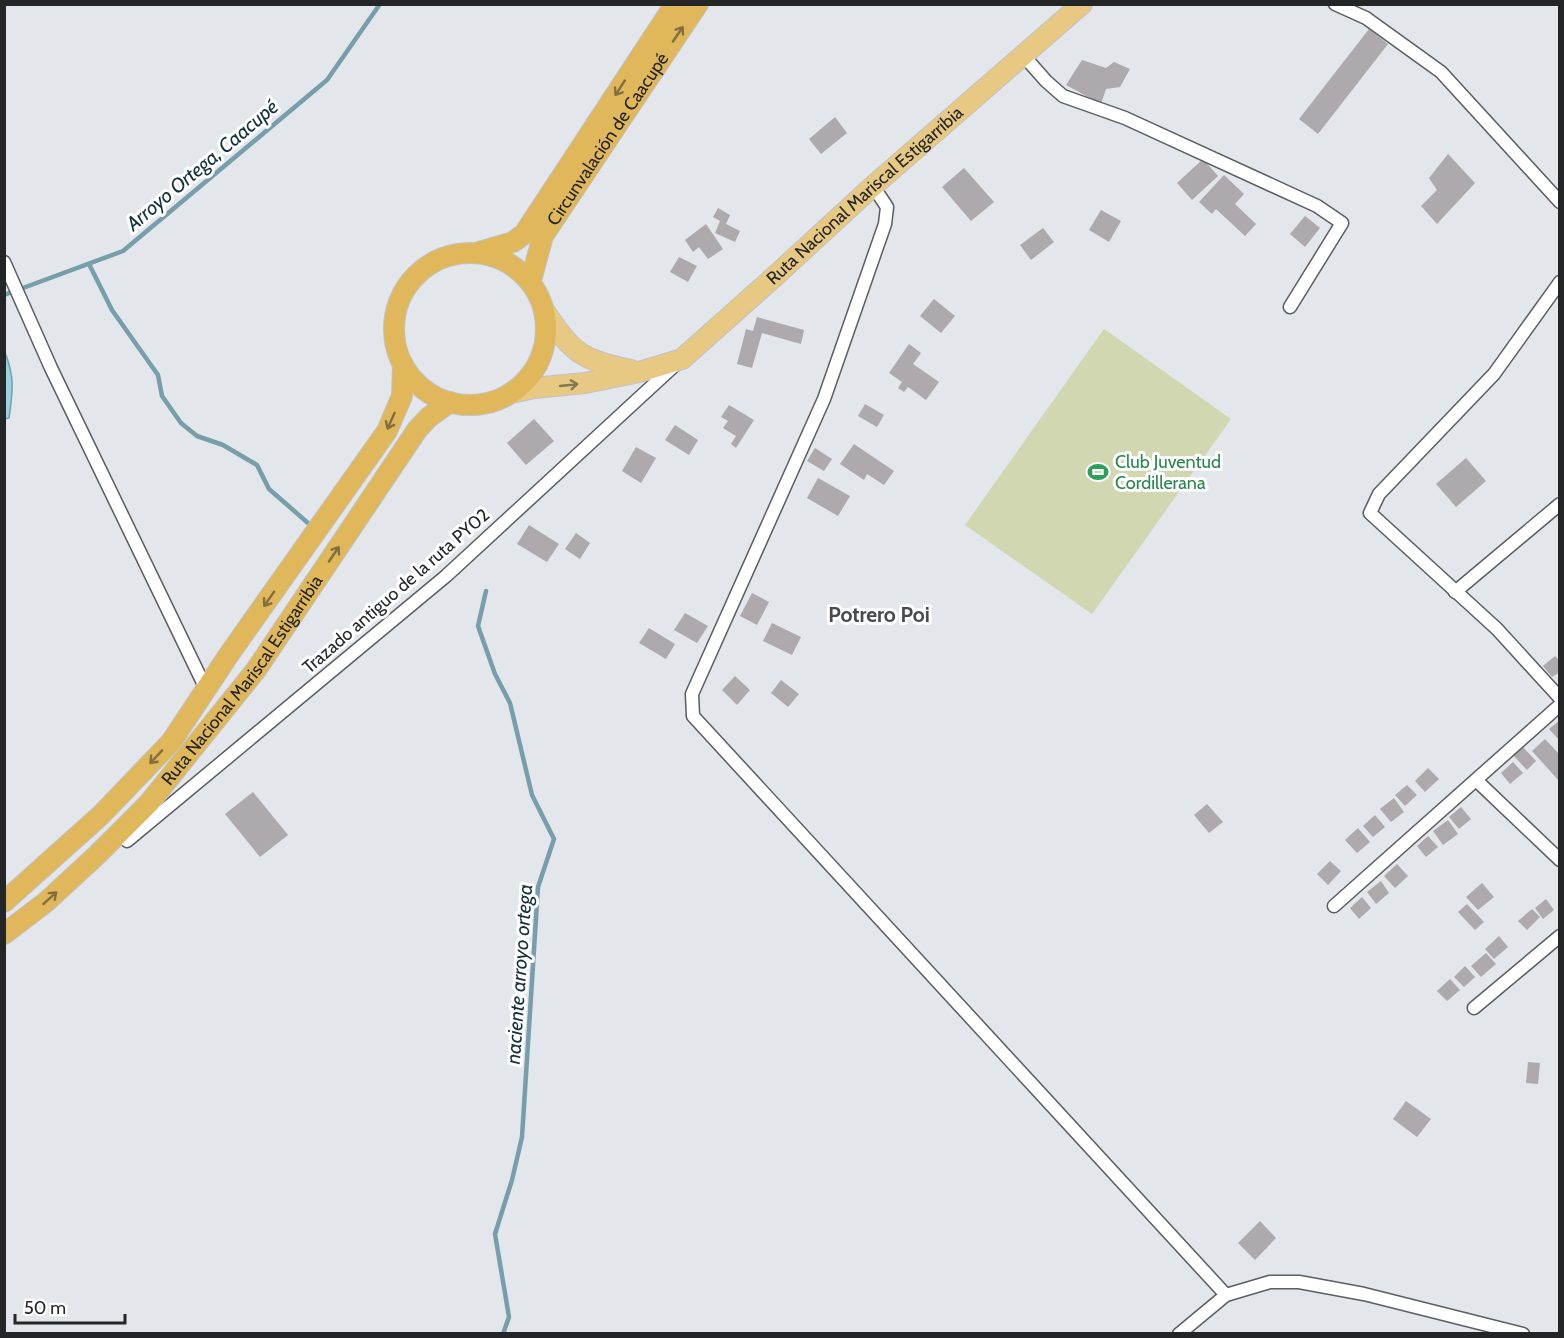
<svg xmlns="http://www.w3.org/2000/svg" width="1564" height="1338" font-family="Cabin,sans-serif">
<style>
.green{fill:#d1d7b0}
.water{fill:#9ad2e4;stroke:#769eab;stroke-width:1.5}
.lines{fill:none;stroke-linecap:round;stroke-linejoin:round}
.stream{stroke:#769eab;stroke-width:4.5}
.building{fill:#ada9ad}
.minor-casing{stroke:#5a5d61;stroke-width:15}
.primary-casing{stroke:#c1c2c2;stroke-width:22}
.trunk-casing{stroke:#c1c2c2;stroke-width:22}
.minor{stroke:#fff;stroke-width:12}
.primary{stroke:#e8c983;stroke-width:20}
.trunk{stroke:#e0b75a;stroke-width:20}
.oneway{stroke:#826e40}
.oneway2{stroke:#867754}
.labels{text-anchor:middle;stroke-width:6;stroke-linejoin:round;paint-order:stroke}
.street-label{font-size:18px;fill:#232526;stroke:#fff}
.leisure-label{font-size:18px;fill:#27864d;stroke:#fff;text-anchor:start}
.water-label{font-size:20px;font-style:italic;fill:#132f37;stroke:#fff}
.quarter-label{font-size:21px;font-weight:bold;fill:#484b4e;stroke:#fff}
</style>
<rect width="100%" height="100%" fill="#e3e6ea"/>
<path class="green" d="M 1104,329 L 1231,419 L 1092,614 L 965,525 Z"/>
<path class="water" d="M 4,350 C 15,376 13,391 9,418 L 5,419 Z"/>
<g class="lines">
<g class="stream">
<path d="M 89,264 L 112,310 L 158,375 L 162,396 L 181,423 L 197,436 L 223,445 L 257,465 L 269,489 L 308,523"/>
<path d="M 4,295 L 123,251 L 327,80 L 380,4"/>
<path d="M 486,591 L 478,626 L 495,674 L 510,703 L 532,795 L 554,839 L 538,887 L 522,1137 L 512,1180 L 495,1234 L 509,1317 L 503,1334"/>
</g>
</g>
<g class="building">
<path d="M 1369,29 L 1388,44 L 1318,134 L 1299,119 Z"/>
<path d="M 1082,60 L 1106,68 L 1114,62 L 1130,69 L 1120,87 L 1106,89 L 1101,104 L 1066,85 Z"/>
<path d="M 835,117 L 847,133 L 821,154 L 809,139 Z"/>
<path d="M 1448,154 L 1475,183 L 1437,224 L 1421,206 L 1437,190 L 1429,178 Z"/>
<path d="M 1203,159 L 1218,176 L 1192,200 L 1177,183 Z"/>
<path d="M 964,168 L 994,202 L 971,221 L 942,187 Z"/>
<path d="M 1224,175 L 1244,194 L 1235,204 L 1256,224 L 1245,236 L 1216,209 L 1212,214 L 1199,202 Z"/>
<path d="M 718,208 L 730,215 L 726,224 L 740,231 L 735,242 L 715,233 L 720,221 L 713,217 Z"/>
<path d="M 1101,210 L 1121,221 L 1109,242 L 1089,230 Z"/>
<path d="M 1305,216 L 1320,228 L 1305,247 L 1290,234 Z"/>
<path d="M 706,224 L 723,249 L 708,259 L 699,247 L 693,252 L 685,240 Z"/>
<path d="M 1043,228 L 1054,242 L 1031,260 L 1020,245 Z"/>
<path d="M 679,257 L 697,266 L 688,282 L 670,272 Z"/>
<path d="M 934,299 L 955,316 L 941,333 L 920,316 Z"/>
<path d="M 757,317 L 804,330 L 801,344 L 762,333 L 752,368 L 737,364 L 746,329 L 753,331 Z"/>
<path d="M 909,344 L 921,353 L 913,364 L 939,382 L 926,400 L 908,387 L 904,392 L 898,388 L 902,382 L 889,373 Z"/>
<path d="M 865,404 L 884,415 L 877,427 L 858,416 Z"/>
<path d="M 729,405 L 754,420 L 736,448 L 731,444 L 736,436 L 723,428 L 728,421 L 721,417 Z"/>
<path d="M 534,419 L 554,441 L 526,465 L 507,443 Z"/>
<path d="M 675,425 L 698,440 L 689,455 L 665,440 Z"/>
<path d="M 854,444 L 894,471 L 884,485 L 867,474 L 864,480 L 840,464 Z"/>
<path d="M 636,447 L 656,458 L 641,483 L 622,471 Z"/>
<path d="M 815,448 L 832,459 L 824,471 L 807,461 Z"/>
<path d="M 1466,458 L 1486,481 L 1456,507 L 1436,484 Z"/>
<path d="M 818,478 L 850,496 L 838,516 L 807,498 Z"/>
<path d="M 529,525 L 559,544 L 547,562 L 517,544 Z"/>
<path d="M 576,533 L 590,543 L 580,559 L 565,549 Z"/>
<path d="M 752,593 L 769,602 L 757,625 L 740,616 Z"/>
<path d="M 685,613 L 708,626 L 697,643 L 674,630 Z"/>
<path d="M 772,623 L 801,637 L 792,655 L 763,641 Z"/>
<path d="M 649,628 L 675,644 L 666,659 L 639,643 Z"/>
<path d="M 1555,656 L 1560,661 L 1560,672 L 1552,677 L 1543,666 Z"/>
<path d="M 735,676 L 750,690 L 737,705 L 722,690 Z"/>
<path d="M 781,680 L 799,694 L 788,707 L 771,693 Z"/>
<path d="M 1560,720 L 1560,741 L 1549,729 Z"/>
<path d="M 1545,739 L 1560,755 L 1560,782 L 1532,751 Z"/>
<path d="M 1519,743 L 1536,761 L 1527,770 L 1510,752 Z"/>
<path d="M 1513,762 L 1523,773 L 1510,784 L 1501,773 Z"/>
<path d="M 1428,768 L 1439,779 L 1425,792 L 1415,781 Z"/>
<path d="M 1407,785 L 1417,795 L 1405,806 L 1395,795 Z"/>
<path d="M 253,792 L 288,835 L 260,857 L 225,814 Z"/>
<path d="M 1394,798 L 1404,812 L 1391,822 L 1380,809 Z"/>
<path d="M 1207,804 L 1223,822 L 1209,833 L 1194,815 Z"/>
<path d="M 1461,807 L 1471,819 L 1459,829 L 1449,817 Z"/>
<path d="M 1375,815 L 1385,827 L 1373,837 L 1363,826 Z"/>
<path d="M 1448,820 L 1458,834 L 1443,845 L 1433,831 Z"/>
<path d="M 1358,828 L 1370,842 L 1357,853 L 1345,840 Z"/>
<path d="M 1428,836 L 1438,847 L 1426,857 L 1417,846 Z"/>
<path d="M 1330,861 L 1341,871 L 1328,885 L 1317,874 Z"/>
<path d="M 1397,864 L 1408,876 L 1395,888 L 1384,876 Z"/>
<path d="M 1381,881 L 1389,893 L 1376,904 L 1367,892 Z"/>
<path d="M 1482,883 L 1494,897 L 1478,910 L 1466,897 Z"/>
<path d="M 1362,897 L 1371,908 L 1359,919 L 1350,908 Z"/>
<path d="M 1546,899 L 1554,910 L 1543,919 L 1535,908 Z"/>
<path d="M 1467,904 L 1484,922 L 1475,930 L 1458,912 Z"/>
<path d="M 1532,909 L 1540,917 L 1527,930 L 1518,921 Z"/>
<path d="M 1499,936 L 1508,947 L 1494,959 L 1485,949 Z"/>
<path d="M 1486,953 L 1496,964 L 1481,977 L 1471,966 Z"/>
<path d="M 1465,966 L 1475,977 L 1464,987 L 1454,977 Z"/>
<path d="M 1450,979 L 1460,990 L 1447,1001 L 1437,991 Z"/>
<path d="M 1528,1062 L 1540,1063 L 1538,1084 L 1526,1083 Z"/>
<path d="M 1406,1101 L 1431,1119 L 1417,1137 L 1393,1119 Z"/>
<path d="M 1260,1221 L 1276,1238 L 1255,1260 L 1238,1243 Z"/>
</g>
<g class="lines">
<g class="minor-casing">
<g id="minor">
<path d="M 1335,4 L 1366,18 L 1441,72 L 1560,202"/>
<path d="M 1023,55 L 1046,81 L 1063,96 L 1125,118 L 1317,206 L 1342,223 L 1290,307"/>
<path d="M 873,186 L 887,207 L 885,224 L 824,399 L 692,694 L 693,716 L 1226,1295"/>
<path d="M 4,262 L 51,368 L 206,689"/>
<path d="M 1560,282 L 1494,374 L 1379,494 L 1370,513 L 1497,629 L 1560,698"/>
<path d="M 1455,592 L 1560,504"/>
<path d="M 1476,780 L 1560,860"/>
<path d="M 127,841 L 446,576 L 676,364"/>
<path d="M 1334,906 L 1560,705"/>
<path d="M 1474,1008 L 1560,936"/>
<path d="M 1179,1334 L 1226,1295 L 1270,1282 L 1299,1282 L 1364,1294 L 1523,1334"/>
</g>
</g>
<g class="primary-casing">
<g id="primary">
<path d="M 545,312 C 574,354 580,359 631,370"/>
<path id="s1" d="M 511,393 L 534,388 L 585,383 L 639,372 L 682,359 L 774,277 L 873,186 L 1082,4"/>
</g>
</g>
<g class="trunk-casing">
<g id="trunk">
<path d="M 479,252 L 513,242 L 524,234 L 675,4"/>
<circle cx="470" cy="329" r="76"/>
<path id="s2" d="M 531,280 L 543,236 L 698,4"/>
<path d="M 4,902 L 101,815 L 171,742 L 230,653 L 387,431 L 402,396 L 403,365"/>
<path id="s3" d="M 4,934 L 46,902 L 98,854 L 149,803 L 256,670 L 417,430 L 429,417 L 450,402"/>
</g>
</g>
<use href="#minor" class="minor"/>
<use href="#primary" class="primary"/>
<use href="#trunk" class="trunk"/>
</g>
<defs><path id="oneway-shaft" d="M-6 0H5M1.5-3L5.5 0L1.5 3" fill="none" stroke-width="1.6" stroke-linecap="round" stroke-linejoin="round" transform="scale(1.5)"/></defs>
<g class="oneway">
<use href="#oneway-shaft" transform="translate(678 34) rotate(-56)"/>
<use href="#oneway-shaft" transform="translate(620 88) rotate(123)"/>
<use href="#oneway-shaft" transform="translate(391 421) rotate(114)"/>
<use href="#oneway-shaft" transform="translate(334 554) rotate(-56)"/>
<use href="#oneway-shaft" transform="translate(269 599) rotate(125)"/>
<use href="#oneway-shaft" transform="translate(156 757) rotate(133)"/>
<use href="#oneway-shaft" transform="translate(50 898) rotate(-42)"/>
</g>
<use class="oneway2" href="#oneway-shaft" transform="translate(569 385) rotate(-6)"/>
<defs>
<g id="stadium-bare" transform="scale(1.62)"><path d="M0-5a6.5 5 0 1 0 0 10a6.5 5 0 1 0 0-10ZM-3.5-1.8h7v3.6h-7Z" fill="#2e9e5b" stroke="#fff" stroke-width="2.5" paint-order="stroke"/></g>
</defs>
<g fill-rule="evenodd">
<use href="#stadium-bare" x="1098" y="472"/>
</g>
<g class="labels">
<g class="street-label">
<text dy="6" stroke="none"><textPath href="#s2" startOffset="162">Circunvalación de Caacupé</textPath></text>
<text dy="6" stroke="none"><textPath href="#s1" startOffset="420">Ruta Nacional Mariscal Estigarribia</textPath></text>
<text transform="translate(396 591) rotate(-41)" y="6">Trazado antiguo de la ruta PY02</text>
<text dy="6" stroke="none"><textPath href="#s3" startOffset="350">Ruta Nacional Mariscal Estigarribia</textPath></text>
</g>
<g class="leisure-label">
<text x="1115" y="468">Club Juventud<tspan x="1115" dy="21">Cordillerana</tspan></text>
</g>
<g class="water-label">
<text transform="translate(202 165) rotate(-40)" y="7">Arroyo Ortega, Caacupé</text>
<text transform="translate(519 974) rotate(-86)" y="7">naciente arroyo ortega</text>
</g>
<g class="quarter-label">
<text x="879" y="622">Potrero Poi</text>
</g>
</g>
<rect width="1564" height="1338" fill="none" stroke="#232526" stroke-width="12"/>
<path d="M15 1314v9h110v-9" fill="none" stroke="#232526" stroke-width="3"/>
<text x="24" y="1314" font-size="18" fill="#232526" stroke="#ffffff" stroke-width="4.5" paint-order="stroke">50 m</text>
</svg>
